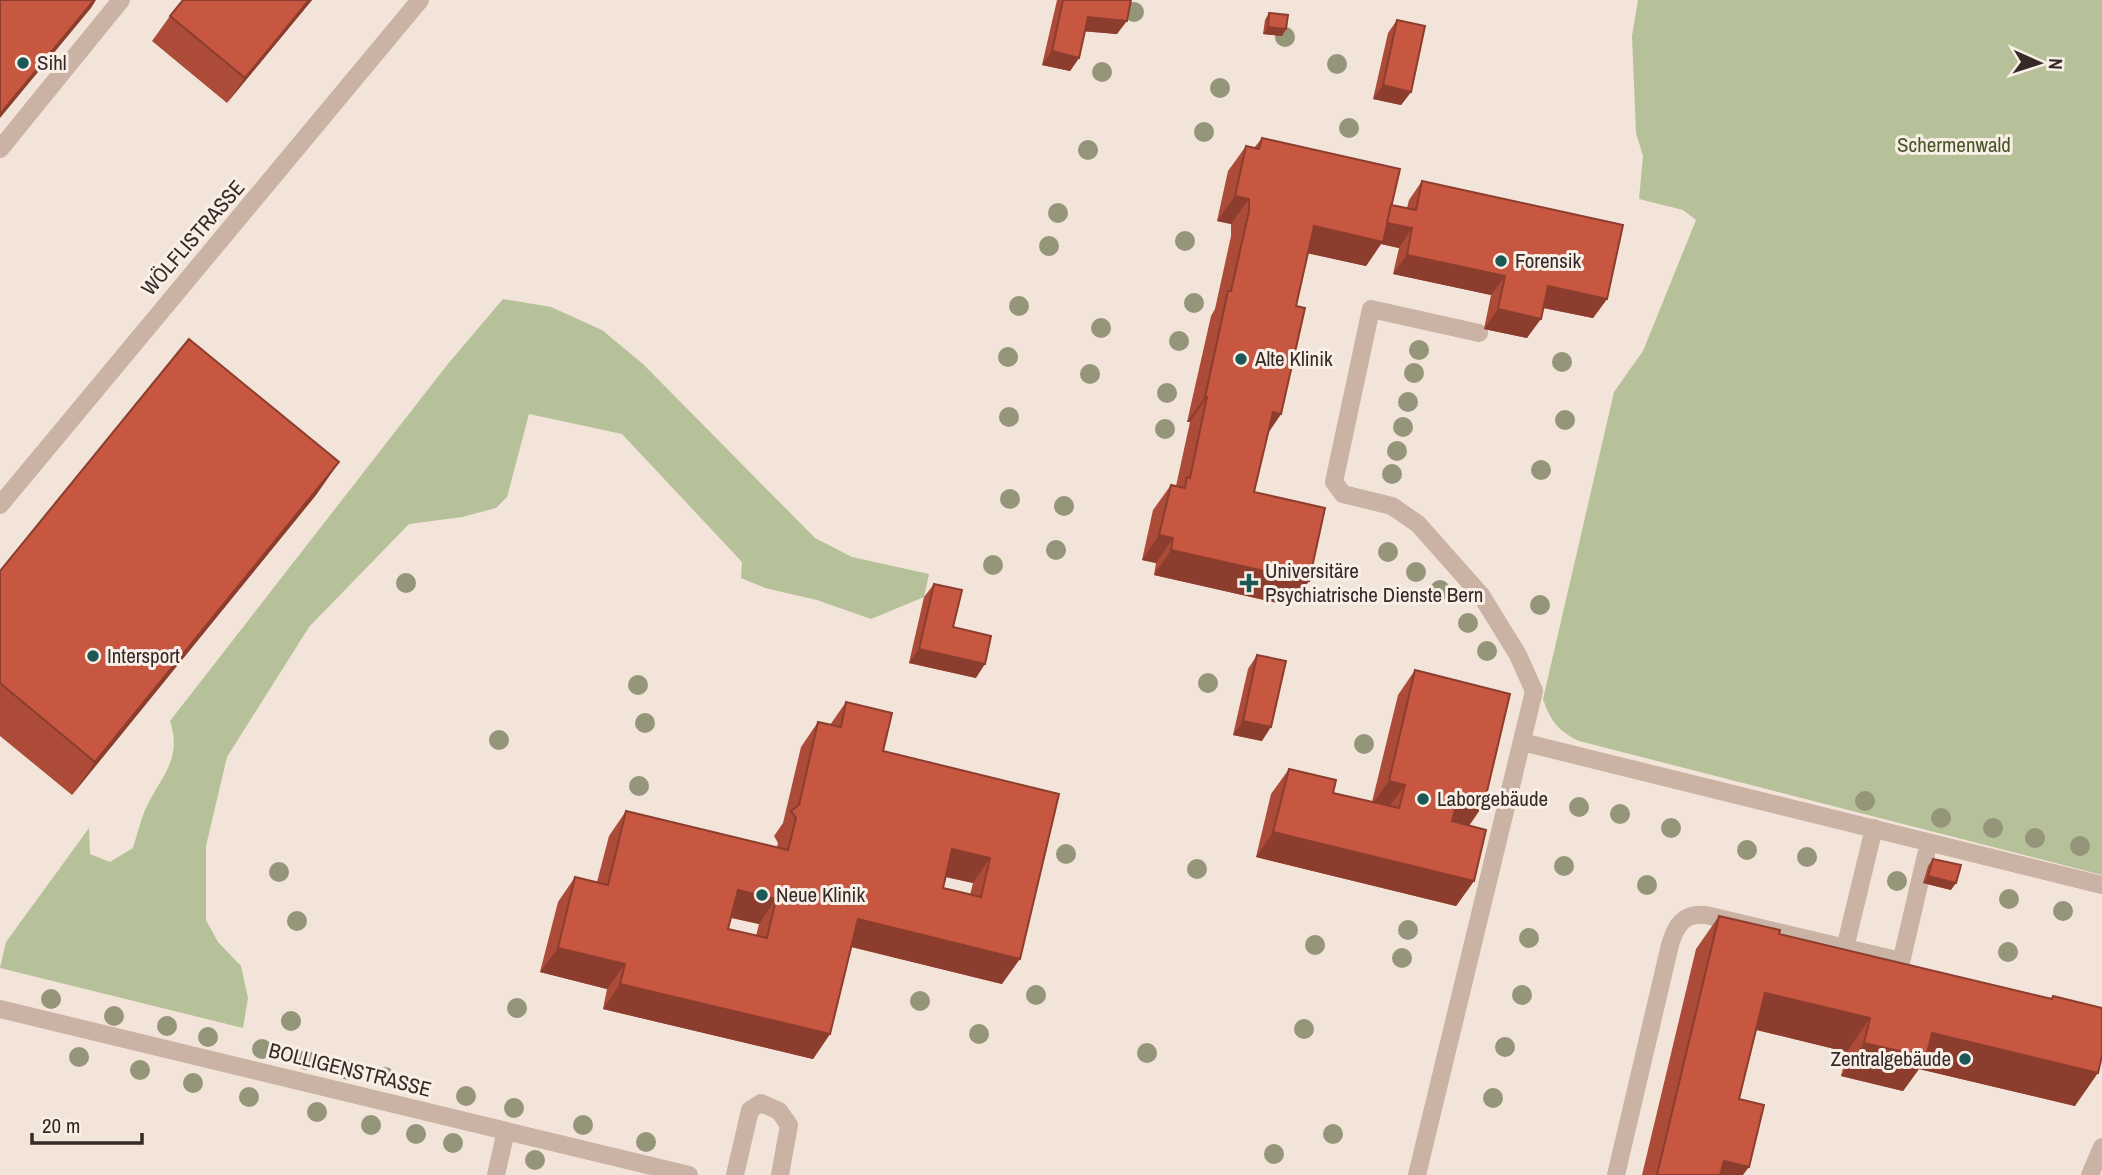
<svg xmlns="http://www.w3.org/2000/svg" width="2102" height="1175" font-family="'Archivo Narrow',sans-serif">
<style>
.green{fill:#b7c199}
.lines{fill:none;stroke-linecap:round;stroke-linejoin:round}
.minor{stroke:#cab3a5;stroke-width:18}
.tree{fill:#949579}
.wall{fill:#ac4b38;fill-rule:evenodd}
.shaded-wall{fill:#8c3d2e}
.building{fill:#c85741;stroke:#8c3d2e;stroke-width:2;fill-rule:evenodd}
.poi-dot{fill:#1c5856;stroke:#f9efe6;stroke-width:2.5}
.labels{text-anchor:middle;stroke-width:6;stroke-linejoin:round;paint-order:stroke}
.poi-label{font-size:21px;fill:#362a27;stroke:#f9efe6;text-anchor:start}
.park-label{font-size:21px;fill:#48542a;stroke:#f9efe6}
.street-label{font-size:21px;fill:#362a27;stroke:#f9efe6}
</style>
<rect width="100%" height="100%" fill="#f2e4d9"/>
<g class="green">
<path d="M 1638,0 L 2102,0 L 2102,875 L 1579,741 C 1559,732 1550,720 1543,699 L 1614,392 L 1643,351 L 1696,220 L 1683,210 L 1639,199 L 1643,156 L 1636,133 L 1632,36 Z"/>
<path d="M 503,299 L 551,307 L 602,330 L 643,364 L 815,538 L 852,557 L 929,574 L 924,597 L 871,619 L 817,600 L 765,588 L 741,578 L 742,562 L 622,434 L 529,414 L 507,497 L 496,508 L 462,517 L 409,524 L 309,627 L 227,757 L 206,846 L 206,920 L 218,942 L 241,966 L 248,998 L 243,1028 L 0,968 L 6,942 L 89,828 L 90,854 L 110,862 L 133,848 C 137,835 140,822 145,810 C 160,777 183,760 170,721 L 447,365 Z"/>
</g>
<g class="lines">
<g class="minor">
<path d="M 0,149 L 121,0"/>
<path d="M 0,505 L 420,0"/>
<path d="M 1522,742 L 2102,885"/>
<path d="M 1845,948 L 1874,828"/>
<path d="M 1899,971 L 1926,855"/>
<path d="M 0,1009 L 689,1175"/>
<path d="M 496,1175 L 506,1131"/>
<path d="M 735,1175 L 750,1110 L 761,1103 L 779,1111 L 789,1125 L 780,1175"/>
<path d="M 1417,1175 L 1534,691 L 1518,655 L 1481,595 L 1418,524 L 1392,506 L 1343,494 L 1334,482 L 1371,309 L 1479,333"/>
<path d="M 1616,1175 L 1670,945 C 1676,924 1684,913 1706,915 L 1901,961"/>
<path d="M 2090,1175 L 2102,1147"/>
</g>
</g>
<g class="tree">
<circle cx="1134" cy="12" r="10"/>
<circle cx="1285" cy="37" r="10"/>
<circle cx="1337" cy="64" r="10"/>
<circle cx="1102" cy="72" r="10"/>
<circle cx="1220" cy="88" r="10"/>
<circle cx="1349" cy="128" r="10"/>
<circle cx="1204" cy="132" r="10"/>
<circle cx="1088" cy="150" r="10"/>
<circle cx="1058" cy="213" r="10"/>
<circle cx="1185" cy="241" r="10"/>
<circle cx="1049" cy="246" r="10"/>
<circle cx="1194" cy="303" r="10"/>
<circle cx="1019" cy="306" r="10"/>
<circle cx="1101" cy="328" r="10"/>
<circle cx="1179" cy="341" r="10"/>
<circle cx="1419" cy="350" r="10"/>
<circle cx="1008" cy="357" r="10"/>
<circle cx="1562" cy="362" r="10"/>
<circle cx="1414" cy="373" r="10"/>
<circle cx="1090" cy="374" r="10"/>
<circle cx="1167" cy="393" r="10"/>
<circle cx="1408" cy="402" r="10"/>
<circle cx="1009" cy="417" r="10"/>
<circle cx="1565" cy="420" r="10"/>
<circle cx="1403" cy="427" r="10"/>
<circle cx="1165" cy="429" r="10"/>
<circle cx="1397" cy="451" r="10"/>
<circle cx="1541" cy="470" r="10"/>
<circle cx="1392" cy="474" r="10"/>
<circle cx="1010" cy="499" r="10"/>
<circle cx="1064" cy="506" r="10"/>
<circle cx="1056" cy="550" r="10"/>
<circle cx="1388" cy="552" r="10"/>
<circle cx="993" cy="565" r="10"/>
<circle cx="1416" cy="572" r="10"/>
<circle cx="406" cy="583" r="10"/>
<circle cx="1440" cy="590" r="10"/>
<circle cx="1540" cy="605" r="10"/>
<circle cx="1468" cy="623" r="10"/>
<circle cx="1487" cy="651" r="10"/>
<circle cx="1208" cy="683" r="10"/>
<circle cx="638" cy="685" r="10"/>
<circle cx="645" cy="723" r="10"/>
<circle cx="499" cy="740" r="10"/>
<circle cx="1364" cy="744" r="10"/>
<circle cx="639" cy="786" r="10"/>
<circle cx="1865" cy="801" r="10"/>
<circle cx="1579" cy="807" r="10"/>
<circle cx="1620" cy="814" r="10"/>
<circle cx="1941" cy="818" r="10"/>
<circle cx="1671" cy="828" r="10"/>
<circle cx="1993" cy="828" r="10"/>
<circle cx="2035" cy="838" r="10"/>
<circle cx="2080" cy="846" r="10"/>
<circle cx="1747" cy="850" r="10"/>
<circle cx="1066" cy="854" r="10"/>
<circle cx="1807" cy="857" r="10"/>
<circle cx="1564" cy="866" r="10"/>
<circle cx="1197" cy="869" r="10"/>
<circle cx="279" cy="872" r="10"/>
<circle cx="1897" cy="881" r="10"/>
<circle cx="1647" cy="885" r="10"/>
<circle cx="2009" cy="899" r="10"/>
<circle cx="2063" cy="911" r="10"/>
<circle cx="297" cy="921" r="10"/>
<circle cx="1408" cy="930" r="10"/>
<circle cx="1529" cy="938" r="10"/>
<circle cx="1315" cy="945" r="10"/>
<circle cx="2008" cy="952" r="10"/>
<circle cx="1402" cy="958" r="10"/>
<circle cx="1036" cy="995" r="10"/>
<circle cx="1522" cy="995" r="10"/>
<circle cx="51" cy="999" r="10"/>
<circle cx="920" cy="1001" r="10"/>
<circle cx="517" cy="1008" r="10"/>
<circle cx="114" cy="1016" r="10"/>
<circle cx="291" cy="1021" r="10"/>
<circle cx="167" cy="1026" r="10"/>
<circle cx="1304" cy="1029" r="10"/>
<circle cx="979" cy="1034" r="10"/>
<circle cx="208" cy="1037" r="10"/>
<circle cx="1505" cy="1047" r="10"/>
<circle cx="262" cy="1049" r="10"/>
<circle cx="1147" cy="1053" r="10"/>
<circle cx="79" cy="1057" r="10"/>
<circle cx="306" cy="1060" r="10"/>
<circle cx="140" cy="1070" r="10"/>
<circle cx="348" cy="1070" r="10"/>
<circle cx="385" cy="1077" r="10"/>
<circle cx="193" cy="1083" r="10"/>
<circle cx="466" cy="1096" r="10"/>
<circle cx="249" cy="1097" r="10"/>
<circle cx="1493" cy="1098" r="10"/>
<circle cx="514" cy="1108" r="10"/>
<circle cx="317" cy="1112" r="10"/>
<circle cx="371" cy="1125" r="10"/>
<circle cx="583" cy="1125" r="10"/>
<circle cx="416" cy="1134" r="10"/>
<circle cx="1333" cy="1134" r="10"/>
<circle cx="646" cy="1142" r="10"/>
<circle cx="453" cy="1143" r="10"/>
<circle cx="1274" cy="1154" r="10"/>
<circle cx="535" cy="1160" r="10"/>
</g>
<g class="wall">
<path d="M 183,0 L 312,0 L 227,103 L 152,41 L 170,16 Z"/>
<path d="M 1057,0 L 1131,0 L 1117,34 L 1085,31 L 1079,58 L 1070,71 L 1042,65 Z"/>
<path d="M 1269,13 L 1286,29 L 1282,36 L 1263,34 L 1265,20 Z"/>
<path d="M 1397,20 L 1411,92 L 1401,105 L 1373,99 L 1388,33 Z"/>
<path d="M 1262,138 L 1391,205 L 1407,208 L 1409,200 L 1422,181 L 1607,299 L 1593,318 L 1543,308 L 1527,338 L 1484,329 L 1491,295 L 1393,274 L 1399,248 L 1381,244 L 1366,266 L 1308,253 L 1296,306 L 1281,414 L 1268,433 L 1254,492 L 1309,581 L 1291,606 L 1154,575 L 1156,563 L 1142,560 L 1153,510 L 1171,485 L 1176,486 L 1190,422 L 1187,422 L 1211,316 L 1215,309 L 1231,236 L 1231,224 L 1217,221 L 1228,171 L 1246,146 L 1254,148 Z"/>
<path d="M 339,462 L 316,495 L 72,795 L 0,736 L 0,571 Z"/>
<path d="M 934,584 L 953,627 L 976,678 L 909,663 L 924,597 Z"/>
<path d="M 1257,655 L 1262,741 L 1233,735 L 1248,669 Z"/>
<path d="M 1415,670 L 1484,804 L 1469,826 L 1474,881 L 1456,906 L 1256,857 L 1271,794 L 1289,769 L 1333,793 L 1372,802 L 1398,695 Z"/>
<path d="M 846,702 L 883,751 L 1059,794 L 1002,984 L 851,947 L 830,1034 L 813,1059 L 603,1009 L 607,989 L 540,972 L 558,902 L 575,877 L 597,882 L 609,836 L 626,811 L 777,847 L 778,843 L 774,836 L 783,823 L 801,747 L 818,722 L 830,725 ZM 945,877 L 973,883 L 970,895 L 943,888 ZM 731,918 L 759,924 L 756,936 L 728,929 Z"/>
<path d="M 1933,859 L 1951,890 L 1923,883 L 1928,866 Z"/>
<path d="M 1719,916 L 1779,934 L 2051,999 L 2053,996 L 2075,1106 L 1919,1069 L 1903,1091 L 1841,1076 L 1847,1052 L 1756,1030 L 1739,1099 L 1743,1175 L 1642,1175 L 1696,949 Z"/>
</g>
<g class="shaded-wall">
<path d="M 94,0 L 96,0 L 91,8 L 0,118 L 0,114 Z"/>
<path d="M 309,0 L 312,0 L 227,103 L 245,78 Z"/>
<path d="M 1088,17 L 1127,21 L 1117,34 L 1079,31 Z"/>
<path d="M 1268,27 L 1286,29 L 1282,36 L 1263,34 Z"/>
<path d="M 1052,51 L 1079,58 L 1070,71 L 1042,65 Z"/>
<path d="M 1383,85 L 1411,92 L 1401,105 L 1373,99 Z"/>
<path d="M 1235,196 L 1249,199 L 1231,224 L 1217,221 Z"/>
<path d="M 1386,222 L 1412,228 L 1399,248 L 1381,244 L 1366,266 L 1297,251 L 1314,226 Z"/>
<path d="M 1407,255 L 1505,276 L 1491,295 L 1393,274 Z"/>
<path d="M 1548,286 L 1607,299 L 1593,318 L 1534,306 Z"/>
<path d="M 1498,309 L 1541,319 L 1527,338 L 1484,329 Z"/>
<path d="M 1205,397 L 1207,397 L 1190,422 L 1187,422 Z"/>
<path d="M 1273,412 L 1281,414 L 1264,439 Z"/>
<path d="M 339,462 L 316,495 L 72,795 L 95,762 Z"/>
<path d="M 1159,535 L 1173,538 L 1156,563 L 1142,560 Z"/>
<path d="M 1171,550 L 1309,581 L 1291,606 L 1154,575 Z"/>
<path d="M 919,649 L 985,664 L 976,678 L 909,663 Z"/>
<path d="M 1243,721 L 1271,727 L 1262,741 L 1233,735 Z"/>
<path d="M 1389,781 L 1405,785 L 1387,810 L 1371,806 Z"/>
<path d="M 1458,798 L 1484,804 L 1466,829 L 1440,823 Z"/>
<path d="M 1273,832 L 1474,881 L 1456,906 L 1256,857 Z"/>
<path d="M 952,849 L 990,858 L 973,883 L 934,874 Z"/>
<path d="M 1928,876 L 1956,883 L 1951,890 L 1923,883 Z"/>
<path d="M 738,890 L 776,899 L 759,924 L 720,915 Z"/>
<path d="M 858,919 L 1020,959 L 1002,984 L 840,944 Z"/>
<path d="M 558,948 L 625,964 L 607,989 L 540,972 Z"/>
<path d="M 620,984 L 830,1034 L 813,1059 L 603,1009 Z"/>
<path d="M 1765,993 L 1870,1018 L 1847,1052 L 1741,1026 Z"/>
<path d="M 1932,1033 L 2098,1073 L 2075,1106 L 1919,1069 L 1903,1091 L 1841,1076 L 1864,1043 Z"/>
<path d="M 1724,1161 L 1749,1167 L 1743,1175 L 1714,1175 Z"/>
</g>
<g class="building">
<path d="M 0,0 L 94,0 L 0,114 Z"/>
<path d="M 183,0 L 309,0 L 245,78 L 170,16 Z"/>
<path d="M 1063,0 L 1131,0 L 1127,21 L 1088,17 L 1079,58 L 1052,51 Z"/>
<path d="M 1269,13 L 1288,15 L 1286,29 L 1268,27 Z"/>
<path d="M 1397,20 L 1425,26 L 1411,92 L 1383,85 Z"/>
<path d="M 1262,138 L 1400,169 L 1383,242 L 1314,226 L 1296,306 L 1305,308 L 1281,414 L 1273,412 L 1254,492 L 1325,508 L 1309,581 L 1171,550 L 1173,538 L 1159,535 L 1171,485 L 1185,488 L 1187,477 L 1190,478 L 1207,397 L 1205,397 L 1228,291 L 1231,291 L 1249,211 L 1249,199 L 1235,196 L 1246,146 L 1259,149 Z"/>
<path d="M 1422,181 L 1623,225 L 1607,299 L 1548,286 L 1541,319 L 1498,309 L 1505,276 L 1407,255 L 1412,228 L 1387,223 L 1391,205 L 1416,210 Z"/>
<path d="M 189,339 L 339,462 L 95,762 L 0,683 L 0,571 Z"/>
<path d="M 934,584 L 962,590 L 953,627 L 991,636 L 985,664 L 919,649 Z"/>
<path d="M 1257,655 L 1286,661 L 1271,727 L 1243,721 Z"/>
<path d="M 1415,670 L 1510,694 L 1484,804 L 1458,798 L 1452,821 L 1486,830 L 1474,881 L 1273,832 L 1289,769 L 1336,780 L 1333,793 L 1399,808 L 1405,785 L 1389,781 Z"/>
<path d="M 846,702 L 892,713 L 883,751 L 1059,794 L 1020,959 L 858,919 L 830,1034 L 620,984 L 625,964 L 558,948 L 575,877 L 608,885 L 626,811 L 788,850 L 796,818 L 791,811 L 799,805 L 818,722 L 841,727 ZM 952,849 L 990,858 L 981,897 L 943,888 ZM 738,890 L 776,899 L 767,938 L 728,929 Z"/>
<path d="M 1933,859 L 1961,865 L 1956,883 L 1928,876 Z"/>
<path d="M 1719,916 L 1780,930 L 1779,934 L 2052,999 L 2053,996 L 2102,1008 L 2102,1056 L 2098,1073 L 1932,1033 L 1926,1057 L 1864,1043 L 1870,1018 L 1765,993 L 1739,1099 L 1764,1105 L 1749,1167 L 1724,1161 L 1720,1175 L 1657,1175 Z"/>
</g>
<g class="poi-dot">
<circle cx="23" cy="63" r="7"/>
<circle cx="1501" cy="261" r="7"/>
<circle cx="1241" cy="359" r="7"/>
<path d="M1245.5 572.5h7v7h7v7h-7v7h-7v-7h-7v-7h7z"/>
<circle cx="93" cy="656" r="7"/>
<circle cx="1423" cy="799" r="7"/>
<circle cx="762" cy="895" r="7"/>
<circle cx="1965" cy="1059" r="7"/>
</g>
<g class="labels">
<g class="poi-label">
<text x="37" y="70">Sihl</text>
<text x="1515" y="268">Forensik</text>
<text x="1255" y="366">Alte Klinik</text>
<text x="1265" y="578">Universitäre<tspan x="1265" dy="24">Psychiatrische Dienste Bern</tspan></text>
<text x="107" y="663">Intersport</text>
<text x="1437" y="806">Laborgebäude</text>
<text x="776" y="902">Neue Klinik</text>
<text x="1951" y="1066" text-anchor="end">Zentralgebäude</text>
</g>
<g class="park-label">
<text x="1954" y="152">Schermenwald</text>
</g>
<g class="street-label">
<text transform="translate(193 238) rotate(-49)" y="7">WÖLFLISTRASSE</text>
<text transform="translate(350 1070) rotate(14)" y="7">BOLLIGENSTRASSE</text>
</g>
</g>
<g transform="translate(2039 63) rotate(93)" stroke="#f9efe6" stroke-width="5" paint-order="stroke">
<path d="M0-5L12 26L0 18L-12 26Z" fill="#362a27"/>
<text y="-10" font-size="19" font-weight="bold" text-anchor="middle" fill="#362a27">N</text>
</g>
<path d="M32 1133v10h110v-10" fill="none" stroke="#362a27" stroke-width="3.5"/>
<text x="42" y="1133" font-size="21" fill="#362a27" stroke="#f9efe6" stroke-width="5" paint-order="stroke">20 m</text>
</svg>
